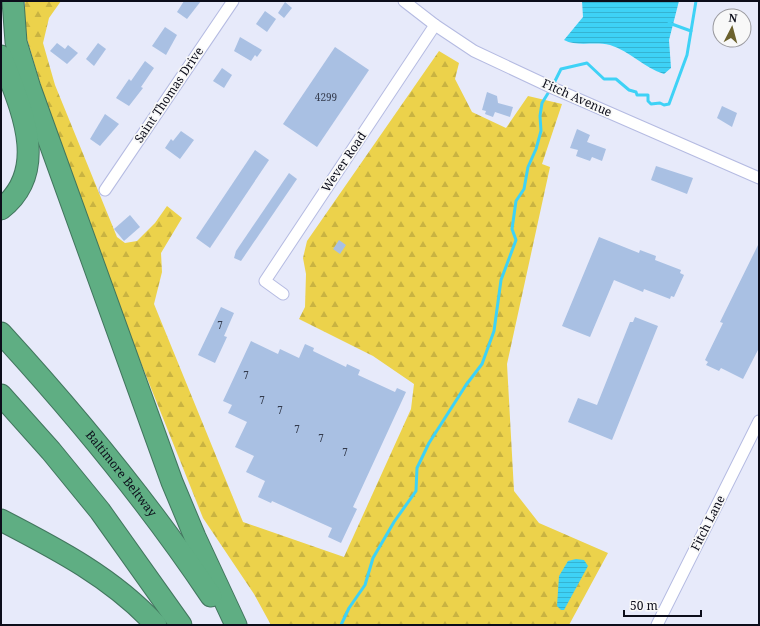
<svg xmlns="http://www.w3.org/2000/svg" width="760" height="626" font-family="'Noto Serif',serif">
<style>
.forest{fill:url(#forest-firs)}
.water{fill:url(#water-rules)}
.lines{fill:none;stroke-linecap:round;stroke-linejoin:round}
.stream{stroke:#3ed2f6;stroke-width:3}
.building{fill:#a9c0e3}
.street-casing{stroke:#b5bbe2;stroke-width:13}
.highway-casing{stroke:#42765e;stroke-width:23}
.street{stroke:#fff;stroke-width:11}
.highway{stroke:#5fae83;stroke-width:21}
.labels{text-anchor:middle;stroke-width:3.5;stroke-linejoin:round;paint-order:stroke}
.number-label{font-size:10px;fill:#333a4c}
.street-label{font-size:12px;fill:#0c0d1a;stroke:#f8f8f8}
</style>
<defs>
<pattern id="forest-firs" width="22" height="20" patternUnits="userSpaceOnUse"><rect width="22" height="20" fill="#ecd24b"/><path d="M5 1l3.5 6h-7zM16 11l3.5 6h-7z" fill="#c9b341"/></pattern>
<pattern id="water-rules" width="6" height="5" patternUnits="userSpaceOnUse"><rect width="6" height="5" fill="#3ed2f6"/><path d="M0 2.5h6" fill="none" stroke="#35b3d2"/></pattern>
</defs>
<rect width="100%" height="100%" fill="#e7eafa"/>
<path class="forest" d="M 25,1 L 61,1 L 49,18 L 43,43 L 55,85 L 117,237 L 125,243 L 137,241 L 155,223 L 167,206 L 182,218 L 161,253 L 162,272 L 154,304 L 243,522 L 344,557 L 411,409 L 414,384 L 373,356 L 299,319 L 305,307 L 306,274 L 303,258 L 307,241 L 439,51 L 459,63 L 455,79 L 472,112 L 506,128 L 528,96 L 562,104 L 542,164 L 550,167 L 507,364 L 514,491 L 539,523 L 608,553 L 569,625 L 271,625 L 254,594 L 203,518 L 115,298 L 43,93 L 25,32 Z"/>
<g class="water">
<path d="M 582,1 L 679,1 L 669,40 L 671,68 L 664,74 C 644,68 630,51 610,45 C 595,41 577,47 564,40 L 583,17 Z"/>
<path d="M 576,559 L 584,560 L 588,566 L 564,610 L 561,610 L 557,606 L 559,576 L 568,561 Z"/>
</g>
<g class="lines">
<g class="stream">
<path d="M 669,23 L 691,31"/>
<path d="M 553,85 L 561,69 L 587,63 L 604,79 L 616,79 L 629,90 L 636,92 L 637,95 L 648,95 L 648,101 L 651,104 L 660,103 L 664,105 L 669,104 L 687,55 L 696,1"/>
<path d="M 341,625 L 349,608 L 365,585 L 373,558 L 394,522 L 416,491 L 417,468 L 429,443 L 466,385 L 482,364 L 494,331 L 501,280 L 516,240 L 512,229 L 516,201 L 524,189 L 528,167 L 536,149 L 541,131 L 540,116 L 542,103 L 550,90"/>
</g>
</g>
<g class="building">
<path d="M 184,1 L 201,1 L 187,19 L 177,12 Z"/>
<path d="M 285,2 L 292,8 L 284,18 L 278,13 Z"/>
<path d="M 265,11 L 276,19 L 267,32 L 256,24 Z"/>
<path d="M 165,27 L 177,35 L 166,55 L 152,46 Z"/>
<path d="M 240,37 L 262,50 L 257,57 L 255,55 L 251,61 L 234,51 Z"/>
<path d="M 57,43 L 65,49 L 68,45 L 78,53 L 67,64 L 50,51 Z"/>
<path d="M 98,43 L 106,49 L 94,66 L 86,59 Z"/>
<path d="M 335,47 L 369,70 L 317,147 L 283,124 Z"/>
<path d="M 145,61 L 154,68 L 141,87 L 143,88 L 129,106 L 116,98 L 129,79 L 131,81 Z"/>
<path d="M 222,68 L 232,75 L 224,88 L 213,81 Z"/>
<path d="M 487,92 L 497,96 L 498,103 L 513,107 L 510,117 L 495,112 L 493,117 L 485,114 L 486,111 L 482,110 Z"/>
<path d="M 722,106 L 737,113 L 732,127 L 717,118 Z"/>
<path d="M 105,114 L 119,124 L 100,146 L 90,139 Z"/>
<path d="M 577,129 L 590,135 L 587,142 L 606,149 L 602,161 L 592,157 L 590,161 L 576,156 L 578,150 L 570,148 Z"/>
<path d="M 181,131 L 194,140 L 180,159 L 165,148 L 171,139 L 173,141 Z"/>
<path d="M 255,150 L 269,160 L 210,248 L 196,238 Z"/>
<path d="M 656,166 L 693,178 L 687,194 L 651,180 Z"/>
<path d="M 289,173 L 297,179 L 241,261 L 234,258 L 236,251 Z"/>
<path d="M 130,215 L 140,227 L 124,241 L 114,229 Z"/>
<path d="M 599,237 L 639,253 L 640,250 L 656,256 L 655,260 L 681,270 L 680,273 L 684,275 L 674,297 L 671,296 L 670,299 L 644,289 L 643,292 L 614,280 L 590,337 L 562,326 Z"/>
<path d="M 339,240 L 346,245 L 340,254 L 333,249 Z"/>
<path d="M 759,243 L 759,348 L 743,379 L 721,368 L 719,371 L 706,365 L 708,362 L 705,360 L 723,323 L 720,322 Z"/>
<path d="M 221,307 L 234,313 L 224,336 L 227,337 L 215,363 L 198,355 Z"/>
<path d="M 635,317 L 658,326 L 612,440 L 568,422 L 578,398 L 597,405 L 630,322 L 633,322 Z"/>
<path d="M 251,341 L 278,354 L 280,349 L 299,358 L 305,344 L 314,348 L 313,351 L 346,367 L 347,364 L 360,370 L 358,375 L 395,392 L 397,388 L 406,392 L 353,507 L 357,509 L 341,543 L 328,537 L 332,528 L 272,501 L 271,503 L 258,497 L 265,481 L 246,472 L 254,456 L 235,447 L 247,422 L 228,413 L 232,405 L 223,401 Z"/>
</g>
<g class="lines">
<g class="street-casing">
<g id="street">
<path d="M 404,1 L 435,25 L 474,51 L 555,89 L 759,178"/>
<path d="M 105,190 L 233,1"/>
<path d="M 283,294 L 265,281 L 435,25"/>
<path d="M 657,625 L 759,421"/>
</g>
</g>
<g class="highway-casing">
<g id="highway">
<path d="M 13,1 L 16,42 L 30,88 L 172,482 L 195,537 L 236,625"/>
<path d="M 1,56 C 19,104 52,169 1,209"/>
<path id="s1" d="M 1,333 C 77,416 148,502 211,596"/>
<path d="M 1,395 L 51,451 L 100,511 L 181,625"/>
<path d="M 1,520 C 57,549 113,578 156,625"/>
</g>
</g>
<use href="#street" class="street"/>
<use href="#highway" class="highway"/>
</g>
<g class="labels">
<g class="number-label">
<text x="326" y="101">4299</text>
<text x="220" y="329">7</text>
<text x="246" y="379">7</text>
<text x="262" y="404">7</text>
<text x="280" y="414">7</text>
<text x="297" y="433">7</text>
<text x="321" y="442">7</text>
<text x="345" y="456">7</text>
</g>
<g class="street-label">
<text transform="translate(169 95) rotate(-56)" y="4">Saint Thomas Drive</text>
<text transform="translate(577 98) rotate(24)" y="4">Fitch Avenue</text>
<text transform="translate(344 162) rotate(-56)" y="4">Wever Road</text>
<text dy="4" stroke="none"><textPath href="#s1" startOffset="185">Baltimore Beltway</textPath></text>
<text transform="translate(708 523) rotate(-63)" y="4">Fitch Lane</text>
</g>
</g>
<rect width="760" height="626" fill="none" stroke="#0c0d1a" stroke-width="4"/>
<g transform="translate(732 28) rotate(6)"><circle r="19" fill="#f8f8f8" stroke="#9a9a9f"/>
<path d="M0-3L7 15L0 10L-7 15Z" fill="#6b612d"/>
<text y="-6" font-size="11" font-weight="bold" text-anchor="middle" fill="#0c0d1a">N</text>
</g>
<path d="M624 610v6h77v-6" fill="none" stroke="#0c0d1a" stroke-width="2"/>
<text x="630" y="610" font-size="12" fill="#0c0d1a" stroke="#f8f8f8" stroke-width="3" paint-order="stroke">50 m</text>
</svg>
